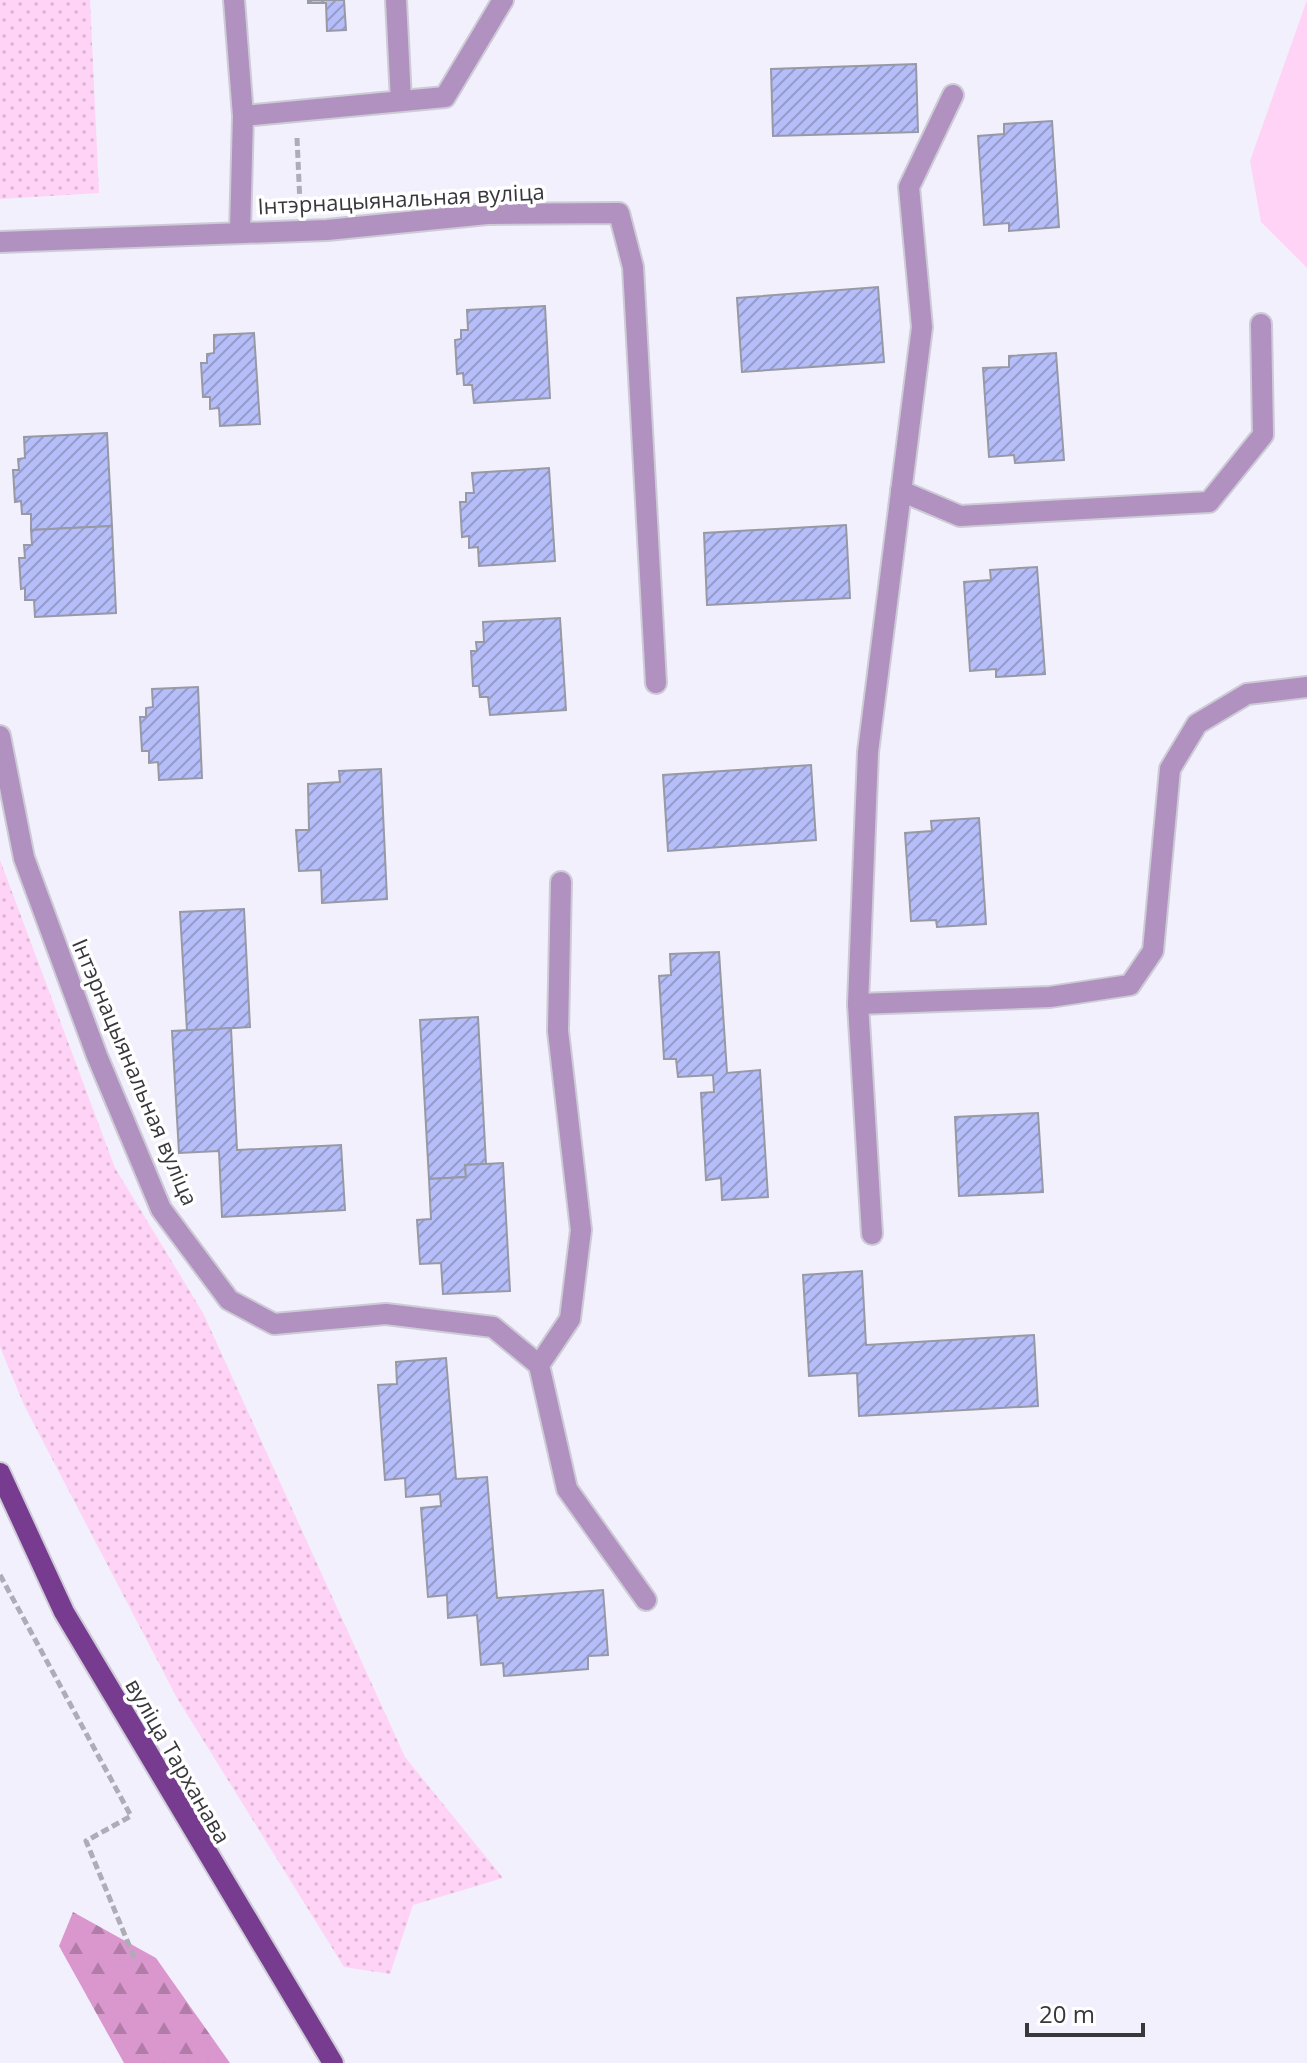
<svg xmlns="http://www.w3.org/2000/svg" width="1307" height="2063" font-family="'Open Sans',sans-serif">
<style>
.grass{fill:url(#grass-dots)}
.forest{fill:url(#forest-firs)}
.garden{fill:#fed3f5}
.building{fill:url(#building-hatch);stroke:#9799a4;stroke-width:2}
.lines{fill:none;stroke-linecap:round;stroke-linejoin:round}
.minor-casing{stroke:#cdcbd6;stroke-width:24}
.major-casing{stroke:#cdcbd6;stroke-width:24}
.path{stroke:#aeacb6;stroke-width:5;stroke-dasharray:8 4;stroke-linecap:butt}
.minor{stroke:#b091bf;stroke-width:20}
.major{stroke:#773c90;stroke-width:20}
.labels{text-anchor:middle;stroke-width:7;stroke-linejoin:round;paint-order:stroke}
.street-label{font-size:22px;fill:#38373c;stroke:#fff}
</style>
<defs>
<pattern id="grass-dots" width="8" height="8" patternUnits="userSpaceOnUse" patternTransform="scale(2)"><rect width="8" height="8" fill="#fed3f5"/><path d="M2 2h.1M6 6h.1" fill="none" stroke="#dab6d3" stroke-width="1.8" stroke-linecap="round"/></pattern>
<pattern id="forest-firs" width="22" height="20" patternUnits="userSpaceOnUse" patternTransform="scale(2)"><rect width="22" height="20" fill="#da97ce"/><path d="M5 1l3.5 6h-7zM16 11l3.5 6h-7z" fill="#b27ca8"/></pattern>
<pattern id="building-hatch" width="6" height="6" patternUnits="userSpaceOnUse" patternTransform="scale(2)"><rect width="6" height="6" fill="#b6befa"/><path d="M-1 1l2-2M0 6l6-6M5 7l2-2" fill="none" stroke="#959bcc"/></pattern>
</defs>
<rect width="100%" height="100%" fill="#f2f0fc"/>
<g class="grass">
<path d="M 0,0 L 90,0 L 99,193 L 0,199 Z"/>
<path d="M 0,860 L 115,1168 L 203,1313 L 405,1757 L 503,1878 L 413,1905 L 390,1974 L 344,1967 L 177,1698 L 24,1405 L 0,1347 Z"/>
</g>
<path class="forest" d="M 73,1912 L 156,1958 L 230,2063 L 124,2063 L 59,1946 Z"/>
<path class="garden" d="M 1307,0 L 1307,268 L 1261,222 L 1250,161 Z"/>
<g class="building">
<path d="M 308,0 L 344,0 L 346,30 L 327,31 L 326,3 L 308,3 Z"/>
<path d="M 916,64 L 918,132 L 773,136 L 771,69 Z"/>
<path d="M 1052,121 L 1059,227 L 1009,231 L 1009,223 L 984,225 L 978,136 L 1004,134 L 1004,124 Z"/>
<path d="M 878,287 L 884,362 L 742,372 L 737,298 Z"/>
<path d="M 545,306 L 550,398 L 474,403 L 472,385 L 464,385 L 463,373 L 457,374 L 455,340 L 461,339 L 461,330 L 468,330 L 467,310 Z"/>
<path d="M 254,333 L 260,424 L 220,426 L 219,408 L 210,409 L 210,397 L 203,397 L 201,363 L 207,363 L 207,354 L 214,353 L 214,335 Z"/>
<path d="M 1056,353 L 1064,460 L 1015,463 L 1014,455 L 989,457 L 983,368 L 1009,367 L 1009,356 Z"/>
<path d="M 107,433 L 112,526 L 31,530 L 31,514 L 22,514 L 21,501 L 15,502 L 13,470 L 19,470 L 18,459 L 25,458 L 24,437 Z"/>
<path d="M 549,468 L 555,561 L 479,566 L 478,547 L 469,548 L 469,536 L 462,537 L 460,502 L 466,502 L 466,493 L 474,493 L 472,473 Z"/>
<path d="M 846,525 L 850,598 L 707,605 L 704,533 Z"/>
<path d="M 112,526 L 116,613 L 35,617 L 34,600 L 25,600 L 25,588 L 21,589 L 19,558 L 25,558 L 24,545 L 32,545 L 31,530 Z"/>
<path d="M 1037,567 L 1045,674 L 996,677 L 996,669 L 970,671 L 964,582 L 991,580 L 990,570 Z"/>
<path d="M 560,618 L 566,710 L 490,715 L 488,697 L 480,697 L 479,686 L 473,686 L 471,651 L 477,651 L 476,642 L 484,642 L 483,622 Z"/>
<path d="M 198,687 L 202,778 L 159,780 L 158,762 L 149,763 L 149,751 L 142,751 L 140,717 L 146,717 L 146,708 L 153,707 L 152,689 Z"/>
<path d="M 811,765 L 816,840 L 668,851 L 663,775 Z"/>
<path d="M 381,769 L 387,899 L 322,903 L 321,870 L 299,871 L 296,830 L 309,830 L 308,784 L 340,782 L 339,771 Z"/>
<path d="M 979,818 L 986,924 L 937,927 L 936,920 L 911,921 L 905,833 L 932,831 L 931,821 Z"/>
<path d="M 244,909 L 250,1027 L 187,1031 L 180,912 Z"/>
<path d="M 719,952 L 727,1073 L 760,1070 L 768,1197 L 722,1200 L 721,1178 L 706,1180 L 701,1093 L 714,1092 L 713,1075 L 678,1077 L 676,1059 L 664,1059 L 659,976 L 671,975 L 670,954 Z"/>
<path d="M 478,1017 L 486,1164 L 465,1165 L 466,1177 L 429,1179 L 420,1020 Z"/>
<path d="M 231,1028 L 237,1150 L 341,1145 L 345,1210 L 222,1217 L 219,1151 L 179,1153 L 172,1031 Z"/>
<path d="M 1038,1113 L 1043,1192 L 959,1196 L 955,1117 Z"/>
<path d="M 503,1163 L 510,1291 L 443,1294 L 441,1263 L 420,1264 L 417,1220 L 431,1219 L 429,1179 L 466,1177 L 465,1165 Z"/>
<path d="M 862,1271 L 866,1345 L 1034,1335 L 1038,1406 L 859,1416 L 857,1373 L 809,1376 L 803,1275 Z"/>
<path d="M 446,1358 L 456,1479 L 487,1477 L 497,1598 L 603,1590 L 608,1655 L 588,1656 L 588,1669 L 504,1676 L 503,1663 L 481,1665 L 477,1615 L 448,1618 L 447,1595 L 428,1597 L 421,1508 L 441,1506 L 440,1494 L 406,1497 L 405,1478 L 385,1480 L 378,1385 L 397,1384 L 396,1362 Z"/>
</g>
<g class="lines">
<g class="minor-casing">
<g id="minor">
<path d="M 234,0 L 243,116 L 240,232"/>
<path d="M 396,0 L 401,101"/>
<path d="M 243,116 L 445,97 L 503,0"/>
<path d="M 0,242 L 327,230 L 487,214 L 619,213 L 633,267 L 656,683"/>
<path d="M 901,491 L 960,516 L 1209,502 L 1263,435 L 1261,324"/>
<path d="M 0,736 L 24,858 L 97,1056 L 161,1209 L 229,1300 L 274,1324 L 386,1314 L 493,1327 L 539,1365 L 567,1489 L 646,1600"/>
<path d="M 858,1004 L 1050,997 L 1130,985 L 1153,951 L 1170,769 L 1197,724 L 1247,694 L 1307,687"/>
<path d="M 872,1234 L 858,1004 L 868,752 L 922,327 L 909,187 L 953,95"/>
<path d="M 539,1365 L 570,1319 L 581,1230 L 558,1031 L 561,882"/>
</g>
</g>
<g class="major-casing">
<path id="major" d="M 0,1473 L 64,1612 L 333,2063"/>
</g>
<g class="path">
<path d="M 297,138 L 300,204"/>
<path d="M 0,1575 L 131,1816 L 86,1841 L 136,1962"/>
</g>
<use href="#minor" class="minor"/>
<use href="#major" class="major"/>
</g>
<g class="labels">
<g class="street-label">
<text transform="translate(401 199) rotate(-3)" y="8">Інтэрнацыянальная вуліца</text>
<text transform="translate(135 1072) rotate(67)" y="8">Інтэрнацыянальная вуліца</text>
<text transform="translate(178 1761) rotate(60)" y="8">вуліца Тарханава</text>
</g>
</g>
<path d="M1027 2023v12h116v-12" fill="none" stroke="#38373c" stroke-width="4"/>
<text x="1039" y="2023" font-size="24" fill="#38373c" stroke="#ffffff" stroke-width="6" paint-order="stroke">20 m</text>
</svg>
